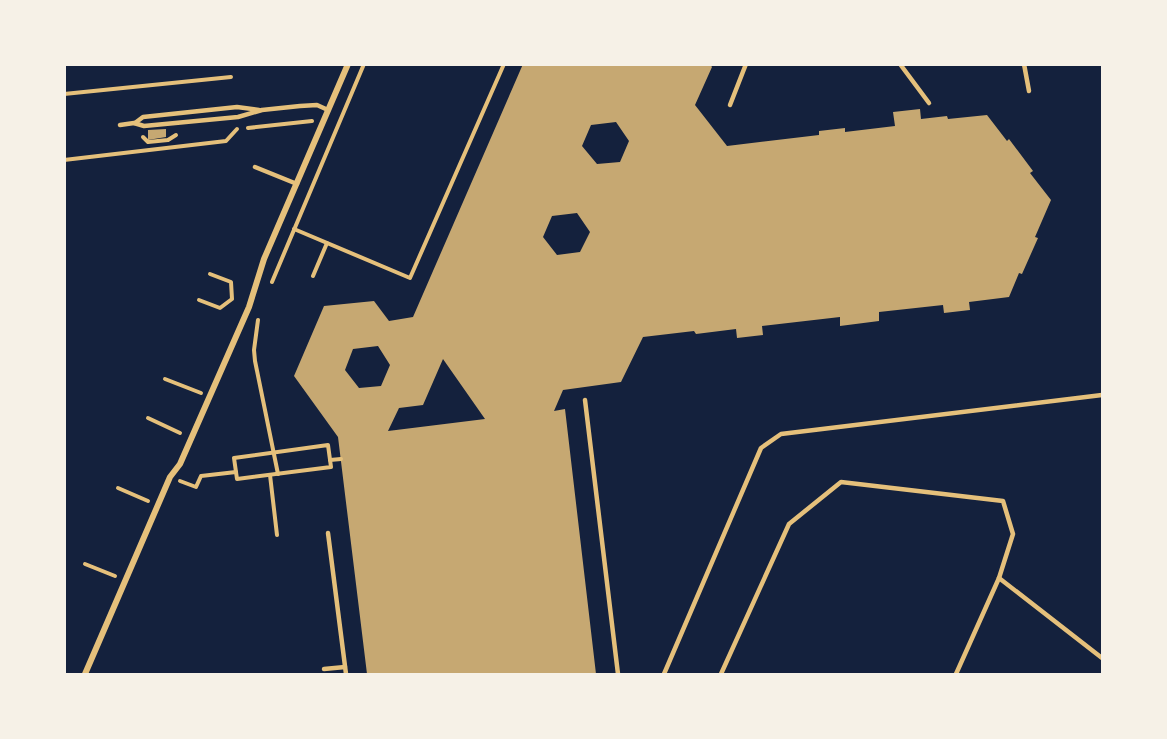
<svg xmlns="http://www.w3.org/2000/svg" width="1167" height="739" font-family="'Noto Sans',sans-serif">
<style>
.building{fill:#c6a872;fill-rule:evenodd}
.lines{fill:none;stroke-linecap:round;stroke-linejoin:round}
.path{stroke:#e5c07b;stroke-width:4}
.service{stroke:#e5c07b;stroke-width:4.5}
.minor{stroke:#e5c07b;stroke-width:6}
</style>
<rect width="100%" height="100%" fill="#14213d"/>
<g class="building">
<path d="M 523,64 L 710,64 L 712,67 L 695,105 L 727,146 L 819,135 L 819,131 L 845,128 L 845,132 L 895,126 L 893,112 L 920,109 L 921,119 L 947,116 L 948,119 L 987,115 L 1007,141 L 1009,139 L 1033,171 L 1030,173 L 1051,200 L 1035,237 L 1038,238 L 1022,274 L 1019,273 L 1009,297 L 969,302 L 970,310 L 944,313 L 943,305 L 879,312 L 879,321 L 840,326 L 840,317 L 762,326 L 763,335 L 737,338 L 736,329 L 696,334 L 694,331 L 643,337 L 621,382 L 563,390 L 554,411 L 565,409 L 596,674 L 367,674 L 338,437 L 294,376 L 324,306 L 374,301 L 389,321 L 413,317 ZM 616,122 L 629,141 L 620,162 L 597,164 L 582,146 L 591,125 ZM 577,213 L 590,232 L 580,252 L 557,255 L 543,237 L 552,216 ZM 378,346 L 390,365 L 381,386 L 359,388 L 345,370 L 353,349 ZM 443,359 L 485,419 L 388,431 L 399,408 L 423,405 Z"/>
<path d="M 166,129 L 166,137 L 148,140 L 148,130 Z"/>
</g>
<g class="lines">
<g class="path">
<path d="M 64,94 L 231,77"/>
<path d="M 248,128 L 312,121"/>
<path d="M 143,137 L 148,142 L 168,140 L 176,135"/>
<path d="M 64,160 L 226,141 L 237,129"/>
<path d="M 294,229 L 410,278 L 504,64"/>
<path d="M 313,276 L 327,243"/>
<path d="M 272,282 L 364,64"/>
<path d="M 199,300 L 220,308 L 232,299 L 231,282 L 210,274"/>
<path d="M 258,320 L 254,350 L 255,361 L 278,474"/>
<path d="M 165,379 L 201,393"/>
<path d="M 148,418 L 180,433"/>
<path d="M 328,445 L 331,467 L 237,479 L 234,458 Z"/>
<path d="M 330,460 L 341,459"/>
<path d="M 270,475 L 277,535"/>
<path d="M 180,481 L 196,487 L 201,476 L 236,472"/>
<path d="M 118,488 L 148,501"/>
<path d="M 85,564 L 115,576"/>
</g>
<g class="service">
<path d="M 900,64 L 929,103"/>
<path d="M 1024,64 L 1029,91"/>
<path d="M 730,105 L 746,64"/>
<path d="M 135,123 L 143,117 L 237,107 L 259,110"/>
<path d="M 120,125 L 134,123 L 144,126 L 238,117 L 262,110 L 300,106 L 317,105 L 328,110"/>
<path d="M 255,167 L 297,184"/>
<path d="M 585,400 L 618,674"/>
<path d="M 328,533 L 346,674"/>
<path d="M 999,578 L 1102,658"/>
<path d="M 324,669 L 345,667"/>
<path d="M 664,674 L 761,448 L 781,434 L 1102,395"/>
<path d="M 721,674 L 789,524 L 841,482 L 1003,501 L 1013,534 L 999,578 L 956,674"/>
</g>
<path class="minor" d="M 85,674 L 170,477 L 180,464 L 249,307 L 264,259 L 348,64"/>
</g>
<rect width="1167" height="739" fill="none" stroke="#f6f1e7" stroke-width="132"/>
</svg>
